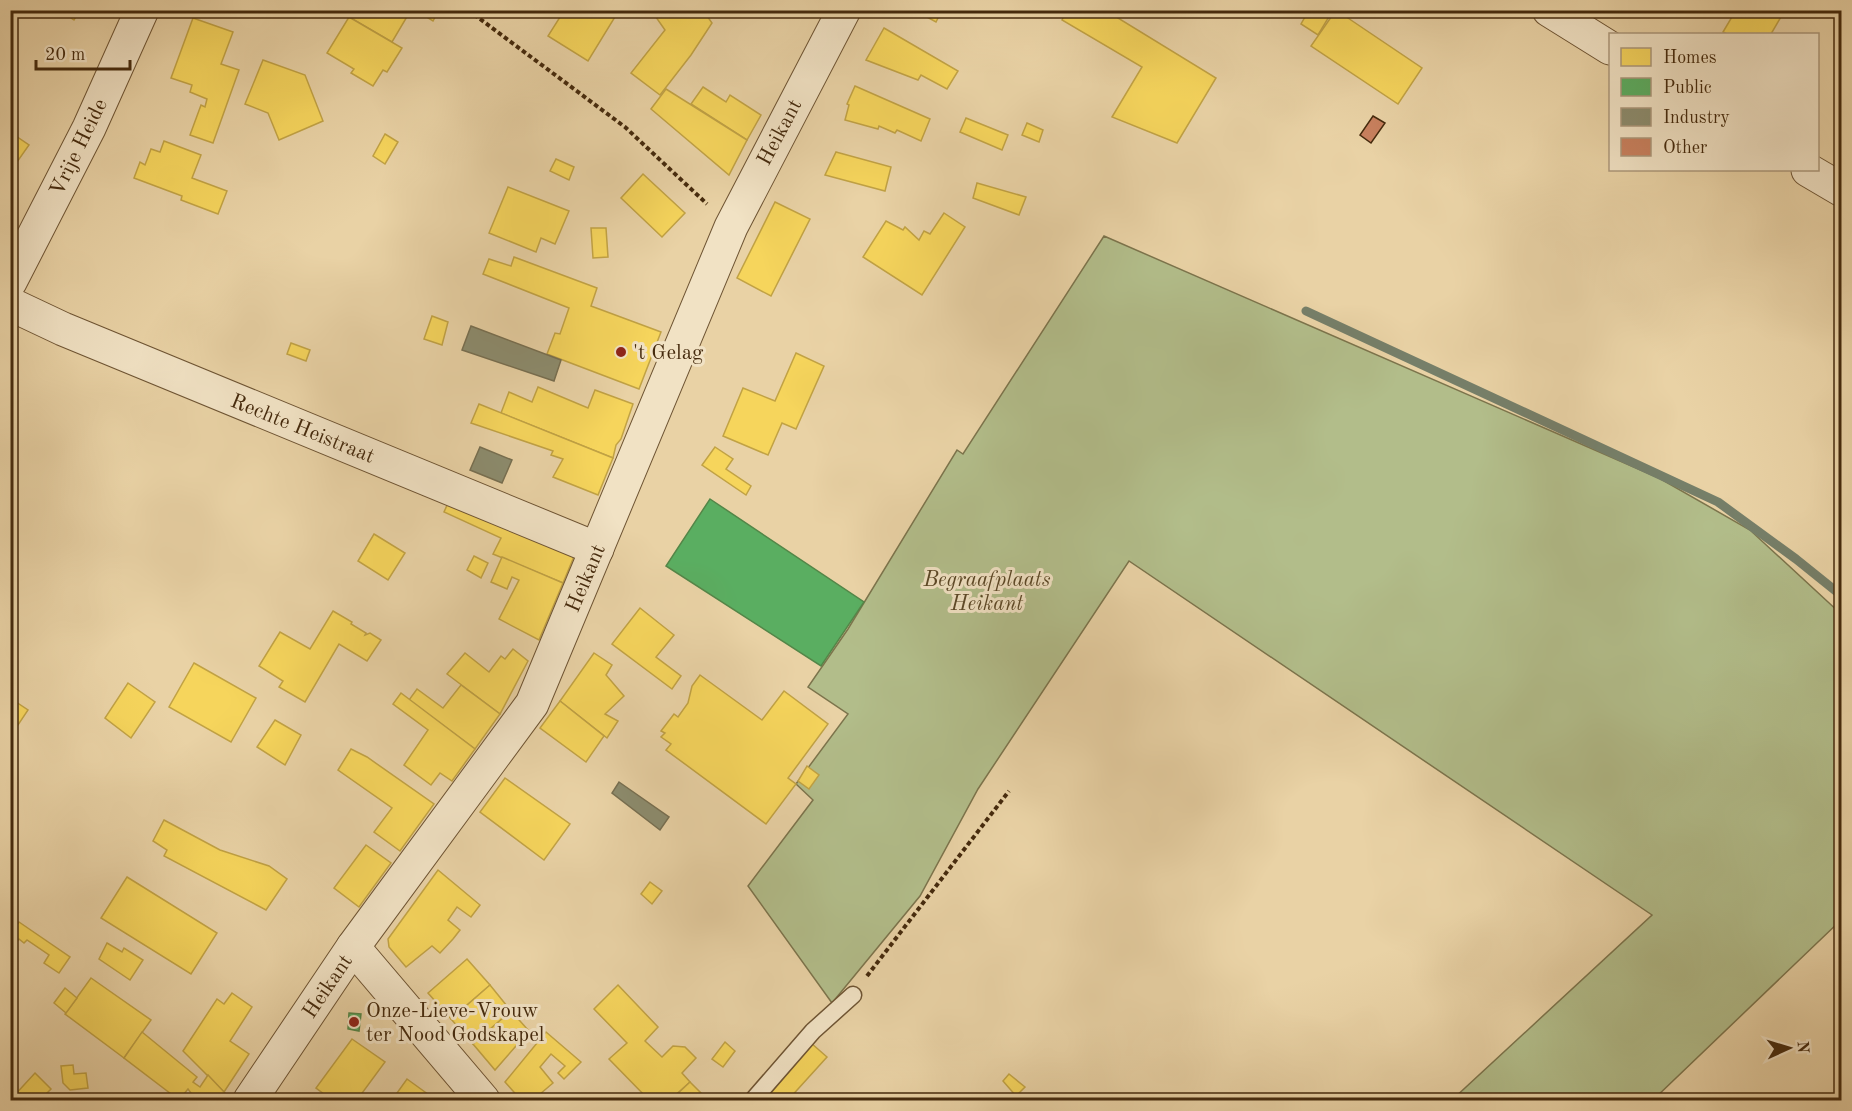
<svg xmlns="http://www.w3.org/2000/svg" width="1852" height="1111" font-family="'Old Standard TT',serif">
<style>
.green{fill:#b2bd8a;stroke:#7c744c;stroke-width:1.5}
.homes{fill:#f6d55c;stroke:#c1a244;stroke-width:1.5}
.public{fill:#5aae61;stroke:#548648;stroke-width:1.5}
.industry{fill:#8c8c6e;stroke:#776f51;stroke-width:1.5}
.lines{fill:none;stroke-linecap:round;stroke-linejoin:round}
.stream{stroke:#767f69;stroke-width:9}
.building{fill:#c8805e;stroke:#452a0d;stroke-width:1.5}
.service-casing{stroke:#6e5433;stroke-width:19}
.minor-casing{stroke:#6e5433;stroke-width:35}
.path{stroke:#452a0d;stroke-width:4;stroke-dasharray:4.5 3;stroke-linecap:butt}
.service{stroke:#f1e2c4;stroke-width:16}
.minor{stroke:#f1e2c4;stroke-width:33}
.poi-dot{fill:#8f2418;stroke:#f1e2c4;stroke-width:2}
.labels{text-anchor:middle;stroke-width:6;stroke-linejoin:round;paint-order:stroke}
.street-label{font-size:21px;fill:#452a0d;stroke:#f1e2c4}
.poi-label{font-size:21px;fill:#452a0d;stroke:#f1e2c4;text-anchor:start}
.park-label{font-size:21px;font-style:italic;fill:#5b4726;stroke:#f1e2c4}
</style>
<rect width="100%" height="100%" fill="#e9d2a5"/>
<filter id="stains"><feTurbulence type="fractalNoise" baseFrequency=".00333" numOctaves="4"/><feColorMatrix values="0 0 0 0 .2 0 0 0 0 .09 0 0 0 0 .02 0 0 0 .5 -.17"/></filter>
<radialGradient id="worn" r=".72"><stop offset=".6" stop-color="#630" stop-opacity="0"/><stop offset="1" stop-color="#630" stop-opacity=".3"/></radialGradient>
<path class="green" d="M 1104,236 L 1659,478 L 1750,530 L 1841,614 L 1841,920 L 1653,1100 L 1452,1100 L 1652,915 L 1129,561 L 978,789 L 920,896 L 832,1003 L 748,886 L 813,800 L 796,784 L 848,714 L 808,687 L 848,629 L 957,450 L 963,454 Z"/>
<g class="homes">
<path d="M 59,10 L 80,10 L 74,20 Z"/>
<path d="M 354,10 L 411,10 L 392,42 L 349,17 Z"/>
<path d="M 415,10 L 439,10 L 433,21 Z"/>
<path d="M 557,10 L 615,10 L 618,12 L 588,61 L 548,36 L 562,14 Z"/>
<path d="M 651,10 L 703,10 L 712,23 L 691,55 L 660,95 L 631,73 L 665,30 Z"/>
<path d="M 914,10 L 942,10 L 936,22 Z"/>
<path d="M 1067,10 L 1105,10 L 1216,78 L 1177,143 L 1112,117 L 1142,67 L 1062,20 Z"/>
<path d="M 1309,10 L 1333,10 L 1318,35 L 1301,24 Z"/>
<path d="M 1336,10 L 1422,68 L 1398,104 L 1311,46 Z"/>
<path d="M 1736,10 L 1785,10 L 1771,34 L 1727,34 L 1723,32 Z"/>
<path d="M 349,17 L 402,48 L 387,72 L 383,70 L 373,86 L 351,73 L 354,69 L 327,53 Z"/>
<path d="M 193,18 L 233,32 L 221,64 L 239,70 L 213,143 L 190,135 L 201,105 L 205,107 L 207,99 L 190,92 L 192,85 L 171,78 Z"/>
<path d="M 884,28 L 958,71 L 947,89 L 921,75 L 918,80 L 866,60 Z"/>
<path d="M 263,60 L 305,75 L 323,121 L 279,140 L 268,113 L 245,104 Z"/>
<path d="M 855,86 L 930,119 L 921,141 L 897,130 L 895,133 L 879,126 L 878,129 L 845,120 L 849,105 L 847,104 Z"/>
<path d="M 703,87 L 726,102 L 730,95 L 761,115 L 747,140 L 691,104 Z"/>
<path d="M 666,89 L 747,140 L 729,175 L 651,109 Z"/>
<path d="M 966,118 L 1008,135 L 1002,150 L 960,132 Z"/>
<path d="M 1027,123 L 1043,130 L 1039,142 L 1022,135 Z"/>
<path d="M 10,132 L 29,145 L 10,172 Z"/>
<path d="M 385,134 L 398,142 L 385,164 L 373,156 Z"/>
<path d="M 164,141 L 201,155 L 192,178 L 227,191 L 218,214 L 181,200 L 182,196 L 134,178 L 140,162 L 145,165 L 151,149 L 160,152 Z"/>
<path d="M 836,152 L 891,167 L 885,191 L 825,175 Z"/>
<path d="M 556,159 L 574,167 L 569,180 L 550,171 Z"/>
<path d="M 643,174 L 685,213 L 662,237 L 621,198 Z"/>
<path d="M 977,183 L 1026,197 L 1019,215 L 973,198 Z"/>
<path d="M 508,187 L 569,211 L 555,244 L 541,238 L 536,252 L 489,233 Z"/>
<path d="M 775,202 L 810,219 L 771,296 L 737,278 Z"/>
<path d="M 944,213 L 965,227 L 922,295 L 863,257 L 886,221 L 903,230 L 905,227 L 919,240 L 924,231 L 930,234 Z"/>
<path d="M 591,228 L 606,228 L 608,257 L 593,258 Z"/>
<path d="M 514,257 L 597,288 L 591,306 L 661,332 L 639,389 L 547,354 L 555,333 L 560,334 L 569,308 L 483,274 L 489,259 L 511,266 Z"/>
<path d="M 432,316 L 448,322 L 442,345 L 424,339 Z"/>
<path d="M 291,343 L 310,350 L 306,361 L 287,354 Z"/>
<path d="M 796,353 L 824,366 L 796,429 L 782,423 L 768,455 L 723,436 L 743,388 L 775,401 Z"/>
<path d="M 538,387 L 588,408 L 595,390 L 633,404 L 621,439 L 616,445 L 613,458 L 501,413 L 509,392 L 532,402 Z"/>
<path d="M 479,404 L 613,458 L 598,495 L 553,477 L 563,459 L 551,455 L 553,451 L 471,423 Z"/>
<path d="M 715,447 L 733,459 L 726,469 L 751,486 L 746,495 L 702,465 Z"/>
<path d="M 452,494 L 575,554 L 563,583 L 493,554 L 501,538 L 444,512 Z"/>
<path d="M 374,534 L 405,553 L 388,580 L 358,561 Z"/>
<path d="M 474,556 L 488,563 L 481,578 L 467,570 Z"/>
<path d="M 502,557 L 563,583 L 539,640 L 499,619 L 519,580 L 512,577 L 507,589 L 491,582 Z"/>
<path d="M 640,608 L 674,635 L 656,657 L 681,676 L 672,689 L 612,644 Z"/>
<path d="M 333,611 L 352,622 L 351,624 L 366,633 L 365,635 L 370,633 L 381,640 L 367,661 L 339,644 L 305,702 L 279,687 L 283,681 L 259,666 L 280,632 L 310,649 Z"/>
<path d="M 513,649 L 528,661 L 500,714 L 447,674 L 465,653 L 489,672 L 501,656 L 505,659 Z"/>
<path d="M 594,653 L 612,665 L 606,675 L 624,696 L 605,714 L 618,721 L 607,738 L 560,701 Z"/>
<path d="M 194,663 L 256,698 L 231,742 L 169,707 Z"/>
<path d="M 700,675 L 762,720 L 784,691 L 828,724 L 788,778 L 796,784 L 766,824 L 666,750 L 671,744 L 661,737 L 665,733 L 661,731 L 674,714 L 678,717 L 688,703 L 692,686 Z"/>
<path d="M 128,683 L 155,702 L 131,738 L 105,718 Z"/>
<path d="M 461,685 L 500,714 L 475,749 L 409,700 L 417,689 L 443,708 Z"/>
<path d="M 401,693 L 475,749 L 452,781 L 440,773 L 431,785 L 404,765 L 428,730 L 393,704 Z"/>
<path d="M 10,698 L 28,710 L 18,725 L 14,722 L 10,725 Z"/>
<path d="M 560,701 L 604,736 L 586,762 L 540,728 Z"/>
<path d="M 275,720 L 301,735 L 285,765 L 257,747 Z"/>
<path d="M 351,749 L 367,757 L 434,804 L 400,851 L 374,832 L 392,808 L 338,770 Z"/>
<path d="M 807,766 L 819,775 L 809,789 L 798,781 Z"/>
<path d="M 505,778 L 570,824 L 544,860 L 480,812 Z"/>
<path d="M 164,820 L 220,850 L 269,866 L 287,879 L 266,910 L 164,856 L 167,850 L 153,841 Z"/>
<path d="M 366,845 L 391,863 L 359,907 L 334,888 Z"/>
<path d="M 438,870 L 480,905 L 471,917 L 457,907 L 448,920 L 460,930 L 453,939 L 440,953 L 432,946 L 406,967 L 389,947 L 388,939 Z"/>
<path d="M 127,877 L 217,933 L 191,974 L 101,918 Z"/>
<path d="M 650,882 L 662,891 L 652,904 L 641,894 Z"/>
<path d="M 19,922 L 70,957 L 59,973 L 44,963 L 49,955 L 27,940 L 24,943 L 19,939 L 16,943 L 10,939 L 10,934 Z"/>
<path d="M 107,943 L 122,952 L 124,948 L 143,960 L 130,980 L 99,959 Z"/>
<path d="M 467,959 L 490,985 L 451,1019 L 428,993 Z"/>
<path d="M 91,978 L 151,1020 L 124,1058 L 65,1014 Z"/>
<path d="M 490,985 L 511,1011 L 473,1044 L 451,1019 Z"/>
<path d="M 618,985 L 658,1027 L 645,1041 L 662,1057 L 673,1046 L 685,1047 L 696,1058 L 682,1073 L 690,1082 L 670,1100 L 649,1100 L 609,1059 L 627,1043 L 594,1009 Z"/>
<path d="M 65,988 L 77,998 L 66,1013 L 54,1003 Z"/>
<path d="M 232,993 L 252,1007 L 230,1041 L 249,1054 L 224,1092 L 183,1051 L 217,999 L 224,1004 Z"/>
<path d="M 511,1011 L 529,1031 L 495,1070 L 473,1044 Z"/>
<path d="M 142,1032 L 197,1077 L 193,1082 L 200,1087 L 208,1075 L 225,1093 L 220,1100 L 192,1100 L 194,1097 L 188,1089 L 179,1100 L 124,1058 Z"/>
<path d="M 546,1032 L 581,1062 L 564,1079 L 558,1073 L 565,1066 L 551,1054 L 540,1067 L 553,1083 L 533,1100 L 521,1100 L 505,1082 Z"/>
<path d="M 352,1039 L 385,1062 L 357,1100 L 332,1100 L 316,1088 Z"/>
<path d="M 725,1042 L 735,1051 L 723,1067 L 712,1059 Z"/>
<path d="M 811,1043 L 827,1057 L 788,1100 L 762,1100 Z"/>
<path d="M 73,1065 L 74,1074 L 86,1073 L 88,1088 L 70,1090 L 63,1083 L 61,1066 Z"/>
<path d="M 35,1073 L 51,1089 L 40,1100 L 14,1100 L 12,1098 Z"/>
<path d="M 1009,1074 L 1025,1087 L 1016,1096 L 1003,1081 Z"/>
<path d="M 407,1079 L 436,1100 L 392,1100 Z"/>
<path d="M 690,1082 L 702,1094 L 695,1100 L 678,1100 L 674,1097 Z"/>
</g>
<g class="public">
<path d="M 710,499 L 864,602 L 821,666 L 666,566 Z"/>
<path d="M 349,1013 L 361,1014 L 359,1031 L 348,1029 Z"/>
</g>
<g class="industry">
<path d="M 10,10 L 21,10 L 10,27 Z"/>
<path d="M 471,326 L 561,360 L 554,381 L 462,350 Z"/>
<path d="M 480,447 L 512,460 L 502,483 L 470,470 Z"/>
<path d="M 619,782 L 669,817 L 660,830 L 612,793 Z"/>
</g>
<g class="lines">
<path class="stream" d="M 1306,311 L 1718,502 L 1796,559 L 1842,596"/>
</g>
<path class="building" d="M 1373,116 L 1385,123 L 1371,143 L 1360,135 Z"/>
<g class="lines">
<g class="service-casing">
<path id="service" d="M 753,1100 L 813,1031 L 853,995"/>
</g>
<g class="minor-casing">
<g id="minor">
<path d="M 1549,10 L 1610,48"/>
<path d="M 1808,170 L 1842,190"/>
<path d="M 10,282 L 89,128 L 142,10"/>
<path d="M 10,304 L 63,329 L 597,549"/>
<path d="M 353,947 L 483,1100"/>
<path d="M 250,1100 L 353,947 L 532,704 L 731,227 L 844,10"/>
</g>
</g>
<g class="path">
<path d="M 468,10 L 625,127 L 707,204"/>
<path d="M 867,976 L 1009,791"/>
</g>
<use href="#service" class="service"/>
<use href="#minor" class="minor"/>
</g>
<g class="poi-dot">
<circle cx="621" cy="352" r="6"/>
<circle cx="354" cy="1022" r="6"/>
</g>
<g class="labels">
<g class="street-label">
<text transform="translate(779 132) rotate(-62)" y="7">Heikant</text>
<text transform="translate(78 147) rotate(-64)" y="7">Vrije Heide</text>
<text transform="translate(303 428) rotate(22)" y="7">Rechte Heistraat</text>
<text transform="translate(585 578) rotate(-67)" y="7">Heikant</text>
<text transform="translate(327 986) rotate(-56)" y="7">Heikant</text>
</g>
<g class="poi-label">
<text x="633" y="359">'t Gelag</text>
<text x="366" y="1017">Onze-Lieve-Vrouw<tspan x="366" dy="24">ter Nood Godskapel</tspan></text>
</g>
<g class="park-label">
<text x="987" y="586">Begraafplaats<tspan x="987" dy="24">Heikant</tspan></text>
</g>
</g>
<rect width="1852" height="1111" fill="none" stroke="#e9d2a5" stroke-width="36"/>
<rect x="12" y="12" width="1828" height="1087" fill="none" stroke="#452a0d" stroke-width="3"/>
<rect x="18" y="18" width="1816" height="1075" fill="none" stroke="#452a0d" stroke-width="1.5"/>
<rect x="1609" y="33" width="210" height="138" fill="#f1e2c4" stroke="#ac987b" stroke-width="1.5"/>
<rect x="1621" y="48" width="30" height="18" fill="#f6d55c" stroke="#ac987b" stroke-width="1.5"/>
<text x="1663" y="63" font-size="18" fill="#452a0d">Homes</text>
<rect x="1621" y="78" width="30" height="18" fill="#5aae61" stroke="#ac987b" stroke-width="1.5"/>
<text x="1663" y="93" font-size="18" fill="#452a0d">Public</text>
<rect x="1621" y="108" width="30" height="18" fill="#8c8c6e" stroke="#ac987b" stroke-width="1.5"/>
<text x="1663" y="123" font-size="18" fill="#452a0d">Industry</text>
<rect x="1621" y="138" width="30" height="18" fill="#c8805e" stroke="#ac987b" stroke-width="1.5"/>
<text x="1663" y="153" font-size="18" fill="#452a0d">Other</text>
<g transform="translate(1789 1048) rotate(86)" stroke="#f1e2c4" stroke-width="4.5" paint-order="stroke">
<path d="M0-4.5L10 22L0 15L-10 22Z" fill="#452a0d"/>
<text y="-9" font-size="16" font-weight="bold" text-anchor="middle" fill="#452a0d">N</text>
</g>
<path d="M36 60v9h94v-9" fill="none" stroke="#452a0d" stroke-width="3"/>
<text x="45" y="60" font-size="18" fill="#452a0d" stroke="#f1e2c4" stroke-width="4.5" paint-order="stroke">20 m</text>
<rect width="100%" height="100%" filter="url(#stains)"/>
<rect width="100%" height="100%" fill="url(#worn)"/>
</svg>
